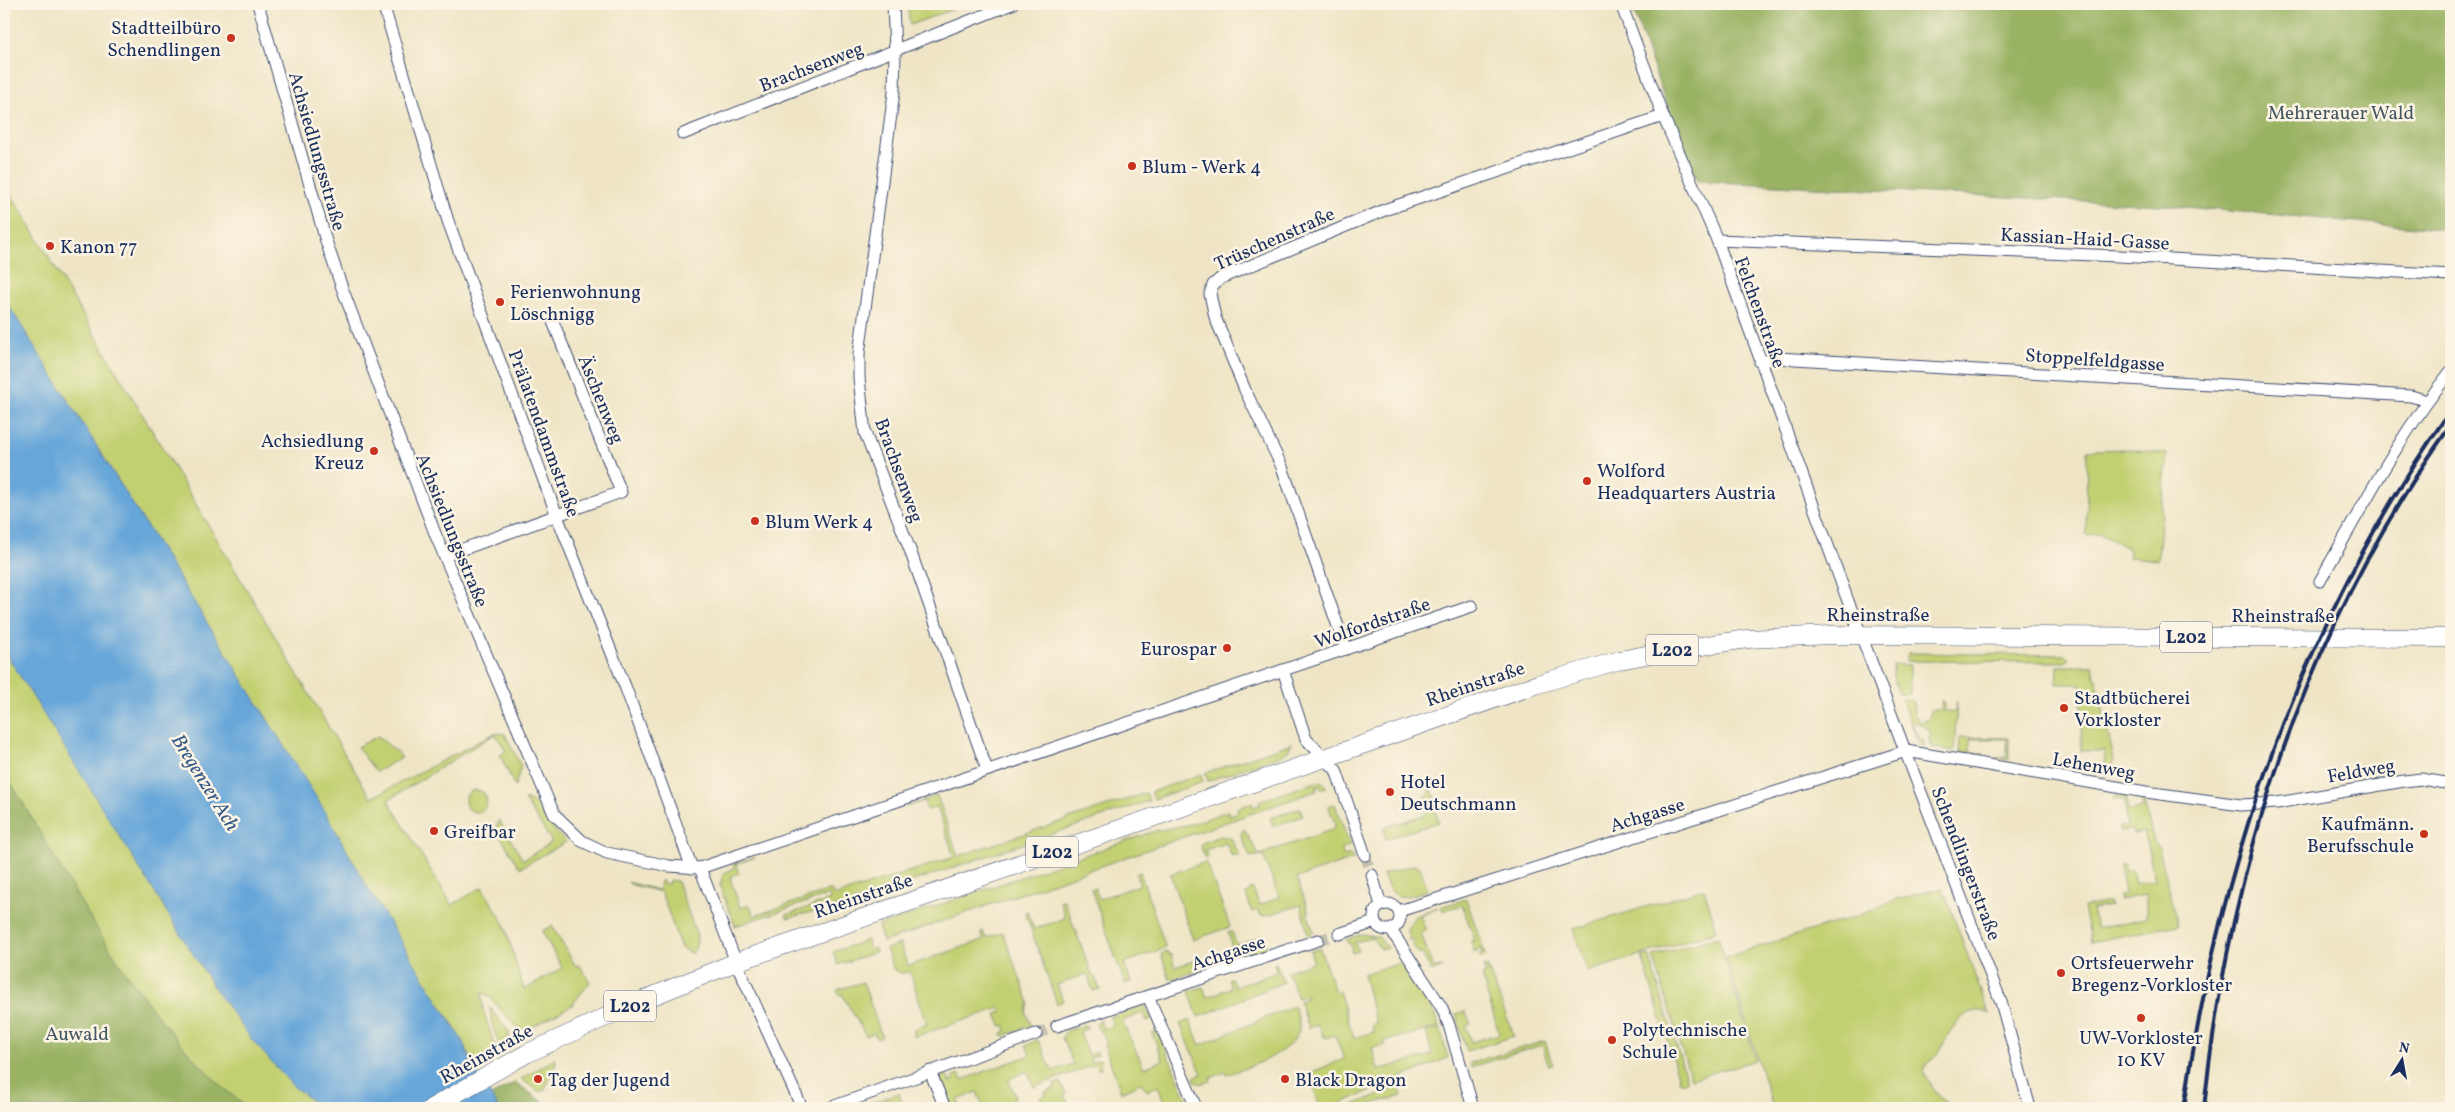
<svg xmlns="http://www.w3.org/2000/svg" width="2455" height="1112" font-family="Vollkorn,serif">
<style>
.green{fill:#c3d072;stroke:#6f8068}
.forest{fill:#9ab264;stroke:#5a7061}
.water{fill:#66a6d9;stroke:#406a9c}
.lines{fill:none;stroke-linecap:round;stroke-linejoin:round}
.minor-tunnel{stroke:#c5c1b1;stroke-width:11;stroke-dasharray:11 5.5;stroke-linecap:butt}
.minor-casing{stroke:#3b4a6e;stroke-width:13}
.primary-casing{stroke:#3b4a6e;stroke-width:19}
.minor{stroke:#fff;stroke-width:11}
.primary{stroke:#fff;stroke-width:18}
.rail{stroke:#1b2f5e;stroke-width:4}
.poi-dot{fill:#c8321e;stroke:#fcf5e5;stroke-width:2}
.labels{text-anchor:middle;stroke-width:5;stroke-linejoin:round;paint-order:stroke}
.shield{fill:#fcf5e5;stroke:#5e6a86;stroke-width:1}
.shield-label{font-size:18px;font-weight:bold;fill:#1b2f5e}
.poi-label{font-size:19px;fill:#1b2f5e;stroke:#fcf5e5;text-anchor:start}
.street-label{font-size:19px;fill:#1b2f5e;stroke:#fcf5e5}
.park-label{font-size:19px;fill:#455763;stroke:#fcf5e5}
.water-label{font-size:20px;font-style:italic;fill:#355989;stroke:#fcf5e5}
</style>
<rect width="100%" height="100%" fill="#fcf5e5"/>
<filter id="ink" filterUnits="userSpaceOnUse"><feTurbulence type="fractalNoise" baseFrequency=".02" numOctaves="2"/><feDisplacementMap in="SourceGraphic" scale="10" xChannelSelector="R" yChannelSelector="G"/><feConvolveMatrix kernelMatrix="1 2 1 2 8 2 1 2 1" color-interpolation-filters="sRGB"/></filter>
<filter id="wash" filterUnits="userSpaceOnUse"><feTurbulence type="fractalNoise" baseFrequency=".0096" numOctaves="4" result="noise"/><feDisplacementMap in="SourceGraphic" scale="20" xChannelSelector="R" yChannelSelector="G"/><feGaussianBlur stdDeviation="1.12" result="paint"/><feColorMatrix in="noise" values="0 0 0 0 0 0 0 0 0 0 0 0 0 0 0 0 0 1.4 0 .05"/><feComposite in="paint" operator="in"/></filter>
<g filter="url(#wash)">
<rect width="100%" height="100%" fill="#efe5c6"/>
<g class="green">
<path d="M 907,4 L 967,4 L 910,25 Z"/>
<path d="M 4,182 L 371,798 L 495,733 L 505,734 L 521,766 L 515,787 L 500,755 L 506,751 L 495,734 L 388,800 L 452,905 L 482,887 L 504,923 L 524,990 L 562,968 L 542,931 L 552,926 L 575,965 L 580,966 L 590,982 L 572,1005 L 525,1031 C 507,1023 499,1002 482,992 L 483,1010 L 496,1049 L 472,1063 L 462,1040 L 368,888 L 324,810 L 4,298 Z"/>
<path d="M 2131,449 L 2167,454 L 2158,560 L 2129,557 L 2128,548 L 2100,534 L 2086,535 L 2087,450 Z"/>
<path d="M 4,649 L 213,986 L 293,1085 L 321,1108 L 4,1108 Z"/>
<path d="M 1908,653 L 2065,655 L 2070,659 L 2065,662 L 1906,661 Z"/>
<path d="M 1893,665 L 1910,665 L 1910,694 L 1899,694 L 1893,676 Z"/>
<path d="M 2058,666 L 2093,666 L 2114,759 L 2108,776 L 2106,776 L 2104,751 L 2081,751 L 2082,684 L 2057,684 Z"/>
<path d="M 1901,699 L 1913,701 L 1914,714 L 1921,722 L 1929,719 L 1931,710 L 1941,710 L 1942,701 L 1944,701 L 1944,712 L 1955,712 L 1957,701 L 1954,751 L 1931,747 L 1928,738 L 1931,736 C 1929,726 1921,724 1912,722 L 1916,734 L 1918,734 L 1920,737 L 1917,738 L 1918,741 L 1923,739 L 1925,746 L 1919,744 Z"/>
<path d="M 378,736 L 402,757 L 376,772 L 357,747 Z"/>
<path d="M 1959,737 L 2009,738 L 2009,760 L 1995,758 L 2007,757 L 2007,739 L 1970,739 L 1970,752 L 1984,754 L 1982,755 L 1960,752 Z"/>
<path d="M 1292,743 L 1288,751 L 1282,755 L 1208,781 L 1205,773 Z"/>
<path d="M 1201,774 L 1203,782 L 1154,799 L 1151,792 Z"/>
<path d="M 1316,782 L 1323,783 L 1327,787 L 1321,789 L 1319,786 L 1316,787 L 1317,791 L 1313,792 L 883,942 L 878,926 L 1155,831 L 1191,824 L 1228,811 L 1229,815 L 1238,812 L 1237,808 L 1252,803 L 1253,807 L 1260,805 L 1259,801 Z"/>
<path d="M 1431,787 L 1438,806 L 1434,808 L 1439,822 L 1386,839 L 1383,828 L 1427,814 L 1422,800 L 1429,794 Z"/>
<circle cx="476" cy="801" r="11"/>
<path d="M 1146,793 L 1149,801 L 846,904 L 787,918 L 786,915 L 830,900 L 829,895 L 735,926 L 720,886 L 723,874 L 734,868 L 733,864 L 755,857 L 736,864 L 739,873 L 730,877 L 740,908 L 750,905 L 754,916 L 831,890 L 834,896 L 954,857 L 937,807 L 927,810 L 924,801 L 906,807 L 937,795 L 958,856 Z"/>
<path d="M 2116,794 L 2126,795 L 2128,810 L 2142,808 L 2141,800 L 2144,802 L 2154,842 L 2159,848 L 2178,925 L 2091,942 L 2084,907 L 2109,902 L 2110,906 L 2092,909 L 2096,928 L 2146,918 L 2146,895 L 2119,900 L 2119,896 L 2125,894 L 2120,865 L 2124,865 L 2125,871 L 2132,870 L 2135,884 L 2155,880 L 2144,832 L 2133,834 L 2132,830 L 2119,831 L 2119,827 L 2127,826 L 2124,800 L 2114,798 L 2112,801 Z"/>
<path d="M 524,799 L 536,803 L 545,820 L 566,842 L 522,867 L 519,867 L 496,829 L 499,820 L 523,860 L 552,842 Z"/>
<path d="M 1335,804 L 1350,845 L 1341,849 L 1344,856 L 1351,854 L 1353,859 L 1297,878 L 1309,913 L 1306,914 L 1309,917 L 1314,933 L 1308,935 L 1301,905 L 1265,916 L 1260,915 L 1258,910 L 1252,912 L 1246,895 L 1250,889 L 1252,888 L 1260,905 L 1279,897 L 1263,855 L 1250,857 L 1241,835 L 1242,831 L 1244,829 L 1259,855 L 1334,829 L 1335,823 L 1328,806 Z"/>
<path d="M 1300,808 L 1303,816 L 1273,827 L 1270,818 Z"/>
<path d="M 1220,836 L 1231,838 L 1240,856 L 1231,855 L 1226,843 L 1205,850 L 1208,858 L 1205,859 L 1201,847 L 1202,843 Z"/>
<path d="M 1206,862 L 1230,927 L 1193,940 L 1170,874 Z"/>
<path d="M 1414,865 L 1420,867 L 1428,890 C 1403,898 1393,904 1383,874 Z"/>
<path d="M 1140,872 L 1166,948 L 1124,963 L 1131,982 L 1125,984 L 1091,889 L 1095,888 L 1099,899 L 1140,885 L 1136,874 Z"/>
<path d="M 669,880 L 677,881 L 697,936 L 696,946 L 692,954 L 681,948 L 661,892 L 632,885 L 628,882 L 658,890 L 661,881 L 663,881 L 664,884 L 668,884 Z"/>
<path d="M 1943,888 L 1989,1014 C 1968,1002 1952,1027 1943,1044 C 1941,1047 1940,1052 1938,1054 C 1932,1062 1928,1059 1923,1071 C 1927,1081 1942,1099 1950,1108 L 1773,1108 L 1726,957 L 1860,915 L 1897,899 Z"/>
<path d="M 1704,889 L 1717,931 L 1587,972 L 1573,929 Z"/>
<path d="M 1466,899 L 1486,956 L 1481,958 L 1479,954 L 1483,953 L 1481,948 L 1475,953 L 1471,941 L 1475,940 L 1462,905 L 1442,911 L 1440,907 Z"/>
<path d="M 1064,900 L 1093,977 L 1095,977 L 1100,989 L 1093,991 L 1087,974 L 1057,985 L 1063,1001 L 1057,1004 L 1025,912 L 1027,911 L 1034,929 L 1065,918 L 1060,901 Z"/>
<path d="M 1438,907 L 1420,915 L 1426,931 L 1421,933 L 1433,968 L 1443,967 L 1432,972 L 1422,953 L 1420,955 L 1412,944 L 1414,939 L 1409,940 L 1407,929 L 1415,916 Z"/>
<path d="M 983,931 L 986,938 L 1003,932 L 1029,1003 L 1026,1012 L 1031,1026 L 1003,1036 L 1002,1033 L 1006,1031 L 1004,1025 L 1001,1026 L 996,1014 L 1002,1012 L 1000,1008 L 914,1037 L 914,1029 L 927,1024 L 910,972 L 901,973 L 894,970 L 886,949 L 900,944 L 908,966 L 983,940 L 981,932 Z"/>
<path d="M 1228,932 L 1232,932 L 1237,945 L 1264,935 L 1267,948 L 1241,958 L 1239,953 L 1234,955 Z"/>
<path d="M 1362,934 L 1379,937 L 1387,948 L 1381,950 L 1373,938 L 1371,938 L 1355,942 L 1358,951 L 1352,953 L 1351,943 L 1348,944 L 1347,939 Z"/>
<path d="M 1718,937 L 1756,1060 L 1691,1079 L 1653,956 Z"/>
<path d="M 867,940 L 870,950 L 875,948 L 876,952 L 838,965 L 833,952 Z"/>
<path d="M 1320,948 L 1335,992 L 1339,991 L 1354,1038 L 1374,1032 L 1372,1025 L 1376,1023 L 1363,974 L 1400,963 C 1415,982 1432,1003 1439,1027 L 1385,1041 L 1385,1045 L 1372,1048 L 1378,1070 L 1432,1055 L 1426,1032 L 1440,1028 L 1448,1058 L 1330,1108 L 1321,1108 L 1307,1074 L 1344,1059 L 1335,1035 L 1325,1038 L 1317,1025 L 1309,1028 L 1299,1001 L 1307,998 L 1306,995 L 1298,998 L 1287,971 L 1314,962 L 1310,951 Z"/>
<path d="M 1167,951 L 1169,955 L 1171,954 L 1175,967 L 1199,959 L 1203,969 L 1170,980 L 1161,954 Z"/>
<path d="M 1649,955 L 1687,1081 L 1680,1083 L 1642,956 Z"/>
<path d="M 1276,963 L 1284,982 L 1198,1017 L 1189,991 L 1203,987 L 1207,997 L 1231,988 L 1228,979 L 1231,978 L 1235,987 L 1277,972 L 1274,964 Z"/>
<path d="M 1487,966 L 1514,1036 L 1467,1051 L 1456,1014 L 1465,1011 L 1471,1024 L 1466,1026 L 1471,1042 L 1499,1034 L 1482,976 L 1486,974 L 1483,967 Z"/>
<path d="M 863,982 L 882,1037 L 877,1039 L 874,1033 L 866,1036 L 842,994 L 839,995 L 837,990 Z"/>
<path d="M 1145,1005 L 1152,1019 L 1147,1021 L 1143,1013 L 1122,1021 L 1144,1068 L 1163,1060 L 1152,1033 L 1157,1031 L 1188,1101 L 1187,1105 L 1180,1108 L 1161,1108 L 1166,1106 L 1158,1086 L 1147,1091 L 1141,1083 L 1121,1092 L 1104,1045 L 1107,1044 L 1101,1030 L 1099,1031 L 1096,1024 L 1100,1020 L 1103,1029 L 1113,1026 L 1110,1017 Z"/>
<path d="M 1294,1006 C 1296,1013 1300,1021 1299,1028 C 1297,1053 1246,1067 1227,1075 L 1225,1072 L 1210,1078 L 1211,1081 C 1205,1083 1200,1085 1195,1081 L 1194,1077 L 1202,1074 L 1180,1024 L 1190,1020 L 1200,1045 Z"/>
<path d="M 490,1008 L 509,1032 L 509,1041 L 500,1046 L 492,1025 Z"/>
<path d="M 1085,1025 L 1088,1028 L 1080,1032 L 1088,1055 L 1097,1052 L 1098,1055 L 1090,1058 L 1091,1062 L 1100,1059 L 1101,1069 L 1098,1069 L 1096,1064 L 1034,1087 L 1027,1071 L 1008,1080 L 1016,1096 L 1013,1098 L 1018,1108 L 984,1108 L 977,1092 L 958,1100 L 961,1108 L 952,1108 L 940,1078 L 947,1075 L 950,1082 L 954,1081 L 953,1077 L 959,1074 L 962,1080 L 1030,1055 L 1026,1045 L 1038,1040 L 1052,1071 L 1073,1064 L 1062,1038 L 1066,1031 Z"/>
<path d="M 1545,1041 L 1553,1065 L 1549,1066 L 1542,1045 L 1471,1067 L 1470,1063 Z"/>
<path d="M 555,1059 L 556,1064 L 544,1091 L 538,1091 L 521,1079 Z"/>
<path d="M 1060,1082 L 1066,1094 L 1064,1096 L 1072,1108 L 1044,1108 L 1040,1098 L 1046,1095 L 1045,1092 L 1055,1088 L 1054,1084 Z"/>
<path d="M 1399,1087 L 1402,1096 L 1355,1108 L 1345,1108 Z"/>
<path d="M 899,1093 L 903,1108 L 873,1108 L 865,1105 Z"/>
</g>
<g class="forest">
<path d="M 1631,4 L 2451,4 L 2451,230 L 2161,205 L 1698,181 L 1670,114 Z"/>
<path d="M 4,771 C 74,888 139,1021 247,1108 L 4,1108 Z"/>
<path d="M 516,1082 L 519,1085 L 551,1108 L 498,1108 L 491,1096 Z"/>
</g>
<path class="water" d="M 4,298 L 324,810 L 368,888 L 462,1040 L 472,1063 L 498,1108 L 321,1108 L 293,1086 L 252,1040 L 213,986 L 10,660 L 4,649 Z"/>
</g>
<g filter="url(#ink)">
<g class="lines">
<g class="minor-tunnel">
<path d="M 1365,855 L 1372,875"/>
<path d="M 1318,940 L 1339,934"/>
<path d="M 1036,1034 L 1057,1026"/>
</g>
<g class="minor-casing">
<g id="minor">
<path d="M 258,4 L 326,241 L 341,285 L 436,536 L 554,814 L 582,841 L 607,853 L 669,866 L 700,868 L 1472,606"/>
<path d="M 383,4 L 448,221 L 557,516 L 625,686 L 692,868"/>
<path d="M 893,4 L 895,51 L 894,92 L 859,354 L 859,378 L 865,433 L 910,550 L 987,770"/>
<path d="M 1621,4 L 1663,116 L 1717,240 L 1848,601 L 2001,1002 L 2030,1108"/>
<path d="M 683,134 L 1012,4"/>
<path d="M 1717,240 L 2119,256 L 2451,275"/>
<path d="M 1760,362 L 1778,358 L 2411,396 L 2427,401"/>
<path d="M 444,556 L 621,492 L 552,319"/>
<path d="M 2320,581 C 2361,509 2399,435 2451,371"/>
<path d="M 1346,649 L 1282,467 L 1245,390 L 1215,317 L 1210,294 L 1213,285 L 1221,278 L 1387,209 L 1663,116"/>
<path d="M 1283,670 L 1306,739 L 1336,770 L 1365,855"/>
<path d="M 700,868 L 736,962 L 802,1108"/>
<path d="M 1372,875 L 1381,905"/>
<circle cx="1387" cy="917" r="13"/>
<path d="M 1399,911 L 1906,751 L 2146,792 L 2241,805 L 2277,803 L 2404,781 L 2421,779 L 2451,784"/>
<path d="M 1391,930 L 1442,1008 L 1449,1025 L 1473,1108"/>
<path d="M 1339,934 L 1375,922"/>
<path d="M 1148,996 L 1195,1105 L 1187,1108"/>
<path d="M 1057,1026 L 1318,940"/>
<path d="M 930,1071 L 945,1108"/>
<path d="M 829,1108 L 1036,1034"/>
</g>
</g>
<g class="primary-casing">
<path id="primary" d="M 431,1108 L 526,1054 L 636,1003 L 736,962 L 1538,684 L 1620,660 L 1656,653 L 1747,639 L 1831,635 L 2451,638"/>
</g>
<use href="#minor" class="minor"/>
<use href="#primary" class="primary"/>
<g class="rail">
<path d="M 2184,1108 C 2220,858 2304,617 2451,410"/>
<path d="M 2204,1108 C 2229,864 2307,626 2451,425"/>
</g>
</g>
</g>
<g class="poi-dot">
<circle cx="231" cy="38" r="5"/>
<circle cx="1132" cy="166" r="5"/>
<circle cx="50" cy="246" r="5"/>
<circle cx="500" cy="302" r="5"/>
<circle cx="374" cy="451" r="5"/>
<circle cx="1587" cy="481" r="5"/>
<circle cx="755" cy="521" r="5"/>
<circle cx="1227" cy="648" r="5"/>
<circle cx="2064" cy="708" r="5"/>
<circle cx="1390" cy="792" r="5"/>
<circle cx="434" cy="831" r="5"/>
<circle cx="2424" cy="834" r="5"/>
<circle cx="2061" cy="973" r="5"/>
<circle cx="2141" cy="1018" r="5"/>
<circle cx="1612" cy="1040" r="5"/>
<circle cx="538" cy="1079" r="5"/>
<circle cx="1285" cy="1079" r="5"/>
</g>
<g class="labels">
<g class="shield">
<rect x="2160" y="621.5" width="52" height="31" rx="4"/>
<rect x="1646" y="634.5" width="52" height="31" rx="4"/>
<rect x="1026" y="836.5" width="52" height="31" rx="4"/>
<rect x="604" y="990.5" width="52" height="31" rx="4"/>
</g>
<g class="shield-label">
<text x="2186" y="643">L202</text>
<text x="1672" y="656">L202</text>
<text x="1052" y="858">L202</text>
<text x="630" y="1012">L202</text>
</g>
<g class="poi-label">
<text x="221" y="34" text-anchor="end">Stadtteilbüro<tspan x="221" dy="22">Schendlingen</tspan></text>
<text x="1142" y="173">Blum - Werk 4</text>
<text x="60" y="253">Kanon 77</text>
<text x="510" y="298">Ferienwohnung<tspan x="510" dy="22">Löschnigg</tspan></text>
<text x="364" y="447" text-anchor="end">Achsiedlung<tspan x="364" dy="22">Kreuz</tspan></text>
<text x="1597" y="477">Wolford<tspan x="1597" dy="22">Headquarters Austria</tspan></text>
<text x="765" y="528">Blum Werk 4</text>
<text x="1217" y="655" text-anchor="end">Eurospar</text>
<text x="2074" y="704">Stadtbücherei<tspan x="2074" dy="22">Vorkloster</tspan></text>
<text x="1400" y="788">Hotel<tspan x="1400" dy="22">Deutschmann</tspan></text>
<text x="2414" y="830" text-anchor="end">Kaufmänn.<tspan x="2414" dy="22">Berufsschule</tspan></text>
<text x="444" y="838">Greifbar</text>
<text x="2071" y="969">Ortsfeuerwehr<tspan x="2071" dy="22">Bregenz-Vorkloster</tspan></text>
<text x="1622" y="1036">Polytechnische<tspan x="1622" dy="22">Schule</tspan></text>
<text x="2141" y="1044" text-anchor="middle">UW-Vorkloster<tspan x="2141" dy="22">10 KV</tspan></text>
<text x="548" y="1086">Tag der Jugend</text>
<text x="1295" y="1086">Black Dragon</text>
</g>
<g class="street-label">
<text transform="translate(811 66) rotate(-21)" y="7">Brachsenweg</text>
<text transform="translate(318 151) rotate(74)" y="7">Achsiedlungsstraße</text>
<text transform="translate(1274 238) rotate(-24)" y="7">Trüschenstraße</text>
<text transform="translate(2085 238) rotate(3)" y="7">Kassian-Haid-Gasse</text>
<text transform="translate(1761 312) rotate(70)" y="7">Felchenstraße</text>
<text transform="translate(2095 359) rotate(4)" y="7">Stoppelfeldgasse</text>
<text transform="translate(602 399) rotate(68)" y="7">Äschenweg</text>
<text transform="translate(545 433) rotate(70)" y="7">Prälatendammstraße</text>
<text transform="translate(900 470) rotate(70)" y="7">Brachsenweg</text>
<text transform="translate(453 530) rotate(68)" y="7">Achsiedlungsstraße</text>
<text x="1878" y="621">Rheinstraße</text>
<text x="2283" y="622">Rheinstraße</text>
<text transform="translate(1372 622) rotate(-19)" y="7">Wolfordstraße</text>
<text transform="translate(1475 683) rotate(-19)" y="7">Rheinstraße</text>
<text transform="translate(2094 765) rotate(10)" y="7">Lehenweg</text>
<text transform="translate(2361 770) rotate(-10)" y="7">Feldweg</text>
<text transform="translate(1647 814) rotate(-17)" y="7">Achgasse</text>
<text transform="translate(1967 863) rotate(69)" y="7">Schendlingerstraße</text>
<text transform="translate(863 895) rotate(-19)" y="7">Rheinstraße</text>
<text transform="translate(1228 952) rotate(-18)" y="7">Achgasse</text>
<text transform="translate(486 1053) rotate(-29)" y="7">Rheinstraße</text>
</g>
<g class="park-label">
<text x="2341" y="119">Mehrerauer Wald</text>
<text x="77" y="1040">Auwald</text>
</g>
<g class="water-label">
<text transform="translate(206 782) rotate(58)" y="7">Bregenzer Ach</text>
</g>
</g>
<rect width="2455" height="1112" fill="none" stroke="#fcf5e5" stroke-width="20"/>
<g transform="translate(2402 1060) rotate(11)" stroke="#fcf5e5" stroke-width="4" paint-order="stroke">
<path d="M0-4L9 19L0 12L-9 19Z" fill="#1b2f5e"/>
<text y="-8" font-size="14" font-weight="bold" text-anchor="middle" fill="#1b2f5e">N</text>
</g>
</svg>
